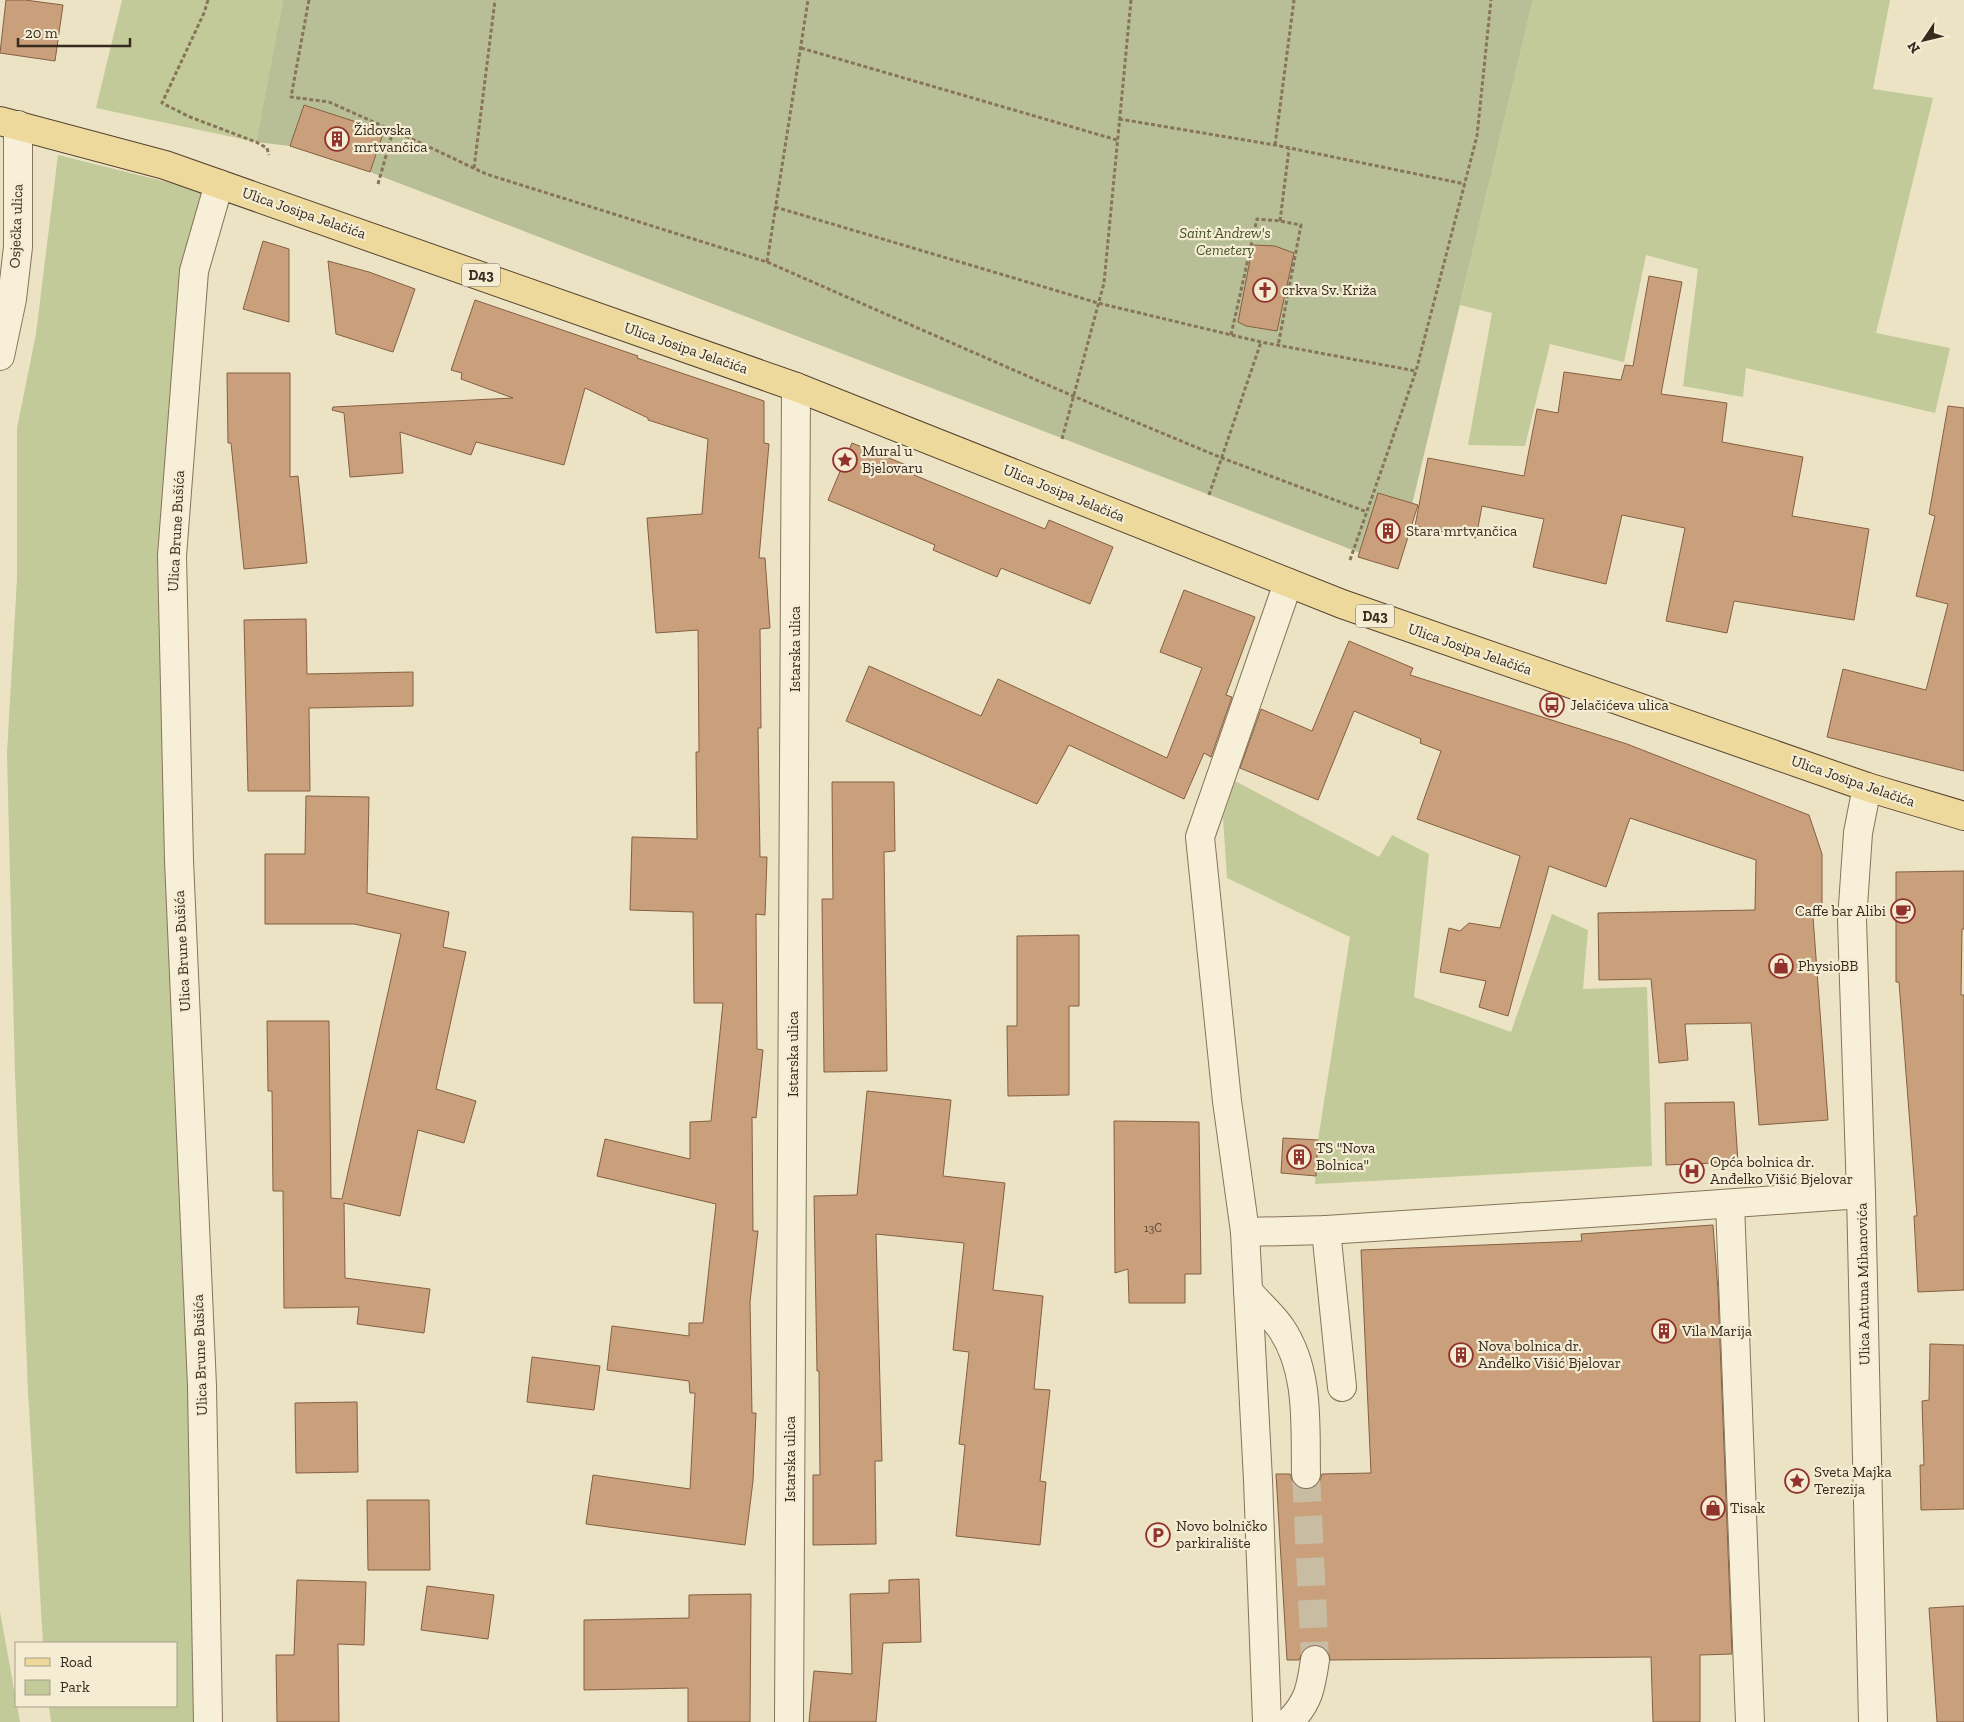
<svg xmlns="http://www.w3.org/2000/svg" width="1964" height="1722" font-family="'Zilla Slab',serif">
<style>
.green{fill:#c1ca98}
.cemetery{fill:#b8bf97}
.building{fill:#c9a07b;stroke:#846042}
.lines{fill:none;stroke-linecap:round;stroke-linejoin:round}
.minor-tunnel{stroke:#c8bda3;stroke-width:28;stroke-dasharray:28 14;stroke-linecap:butt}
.minor-casing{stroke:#86745b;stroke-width:30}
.major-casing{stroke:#54422f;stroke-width:30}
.path{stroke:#86745b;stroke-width:3;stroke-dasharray:4 2.5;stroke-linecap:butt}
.minor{stroke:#f7efd7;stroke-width:28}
.major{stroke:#eed99d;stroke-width:28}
.labels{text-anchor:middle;stroke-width:4.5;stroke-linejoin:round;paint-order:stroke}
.number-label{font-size:12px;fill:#5b4835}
.shield{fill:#f4ecd3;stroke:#6f6554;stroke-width:1}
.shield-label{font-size:14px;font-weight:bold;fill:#362b1e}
.poi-label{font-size:15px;fill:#362b1e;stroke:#f4ecd3;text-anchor:start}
.street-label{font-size:15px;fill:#362b1e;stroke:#f4ecd3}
.park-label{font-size:15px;font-style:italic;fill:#445226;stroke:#f4ecd3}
</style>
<rect width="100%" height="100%" fill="#ece2c4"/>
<g class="green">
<path d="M 122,0 L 283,0 L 256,142 L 96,108 Z"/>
<path d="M 1533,0 L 1890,0 L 1873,89 L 1933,98 L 1876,333 L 1950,348 L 1935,413 L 1746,368 L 1743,397 L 1683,386 L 1698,269 L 1646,255 L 1624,362 L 1550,344 L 1525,446 L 1468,445 L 1492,313 L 1460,305 Z"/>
<path d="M 58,155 L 203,191 L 172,556 L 208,1722 L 51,1722 L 49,1706 L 176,1706 L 176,1643 L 43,1643 L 28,1391 L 15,1074 L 7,753 L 17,579 L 17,428 L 36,334 Z"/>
<path d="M 1235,781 L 1379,857 L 1392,835 L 1429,854 L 1414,997 L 1511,1032 L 1552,914 L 1588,930 L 1583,989 L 1647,987 L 1652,1166 L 1315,1184 L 1318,1140 L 1350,937 L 1227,878 L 1223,818 Z"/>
<path d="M 0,1612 L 20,1722 L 0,1722 Z"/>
</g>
<path class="cemetery" d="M 283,0 L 1533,0 L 1397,567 L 370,172 L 290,146 L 256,142 Z"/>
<g class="building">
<path d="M 6,0 L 25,0 L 63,5 L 55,61 L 0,53 Z"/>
<path d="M 304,105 L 384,131 L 370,172 L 290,146 Z"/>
<path d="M 263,241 L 289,249 L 289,322 L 243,309 Z"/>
<path d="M 1253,245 L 1275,246 L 1294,253 L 1277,331 L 1246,326 L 1238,322 Z"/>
<path d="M 328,261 L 369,272 L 415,289 L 393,352 L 336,334 Z"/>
<path d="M 1649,276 L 1682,282 L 1661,394 L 1727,403 L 1722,442 L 1803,457 L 1792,516 L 1869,529 L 1854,620 L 1734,601 L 1727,633 L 1666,621 L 1685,528 L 1622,515 L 1606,584 L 1533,567 L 1544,519 L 1482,506 L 1476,538 L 1415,526 L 1428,458 L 1524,476 L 1537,409 L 1558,413 L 1564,372 L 1621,380 L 1625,365 L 1633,366 Z"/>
<path d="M 475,300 L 638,356 L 637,358 L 764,401 L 764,443 L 769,444 L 759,558 L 765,558 L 770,628 L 760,629 L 761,728 L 758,728 L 760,857 L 767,857 L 765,915 L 756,914 L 757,1049 L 763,1050 L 756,1118 L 752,1117 L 753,1231 L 758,1231 L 750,1302 L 752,1413 L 756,1413 L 753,1481 L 745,1545 L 586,1524 L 593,1475 L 690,1489 L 695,1393 L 690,1393 L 689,1381 L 607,1370 L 612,1326 L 689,1336 L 689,1323 L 703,1323 L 716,1204 L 597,1176 L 605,1139 L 690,1159 L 690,1122 L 711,1121 L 723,1003 L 694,1003 L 693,912 L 630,910 L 632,837 L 697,839 L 696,752 L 699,752 L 698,630 L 656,633 L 647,518 L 702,514 L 708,439 L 648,420 L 648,418 L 585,388 L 564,465 L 476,442 L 471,455 L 400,432 L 403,473 L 350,477 L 344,413 L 332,410 L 333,407 L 513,398 L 461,379 L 462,373 L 451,370 Z"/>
<path d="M 227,373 L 290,373 L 290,477 L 298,476 L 307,563 L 244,569 L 231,443 L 228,443 Z"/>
<path d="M 1948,406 L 1964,408 L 1964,771 L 1827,737 L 1843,669 L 1926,690 L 1948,604 L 1916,596 L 1935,516 L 1929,514 Z"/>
<path d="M 852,443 L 916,469 L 914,475 L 1045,529 L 1049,520 L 1113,547 L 1090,604 L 1001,568 L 997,577 L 933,550 L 935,545 L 828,500 Z"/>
<path d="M 1378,493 L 1418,505 L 1398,569 L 1358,557 Z"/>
<path d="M 1184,590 L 1255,617 L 1226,695 L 1232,697 L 1211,757 L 1204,753 L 1184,799 L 1069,745 L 1037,804 L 846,721 L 869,666 L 981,716 L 998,679 L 1167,758 L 1202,668 L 1160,652 Z"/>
<path d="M 306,619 L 307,674 L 413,672 L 413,706 L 309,708 L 310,791 L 248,791 L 244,620 Z"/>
<path d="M 1349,641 L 1413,668 L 1410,675 L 1627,744 L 1809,815 L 1822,854 L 1822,917 L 1813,917 L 1828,1120 L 1759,1125 L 1751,1023 L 1685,1024 L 1688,1060 L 1659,1063 L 1651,979 L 1599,980 L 1598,913 L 1755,910 L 1756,860 L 1630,818 L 1606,887 L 1549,866 L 1508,1016 L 1479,1007 L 1486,981 L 1440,972 L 1449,928 L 1460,931 L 1469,923 L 1500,928 L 1520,856 L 1417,819 L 1441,751 L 1420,743 L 1421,739 L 1354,711 L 1318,800 L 1240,768 L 1261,709 L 1312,731 Z"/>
<path d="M 832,782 L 894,782 L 895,851 L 884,852 L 887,1071 L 824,1072 L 822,899 L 833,899 Z"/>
<path d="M 306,796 L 369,797 L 367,893 L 449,912 L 443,947 L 466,952 L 436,1089 L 476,1101 L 464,1143 L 418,1130 L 400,1216 L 344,1203 L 345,1278 L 430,1289 L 424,1333 L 357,1324 L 359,1307 L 284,1308 L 283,1191 L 273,1191 L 272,1091 L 268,1091 L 267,1021 L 329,1021 L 331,1198 L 342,1199 L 401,934 L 354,924 L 265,924 L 265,854 L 305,854 Z"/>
<path d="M 1964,871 L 1964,929 L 1962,929 L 1961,995 L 1964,995 L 1964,1290 L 1918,1292 L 1914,1216 L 1917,1216 L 1899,982 L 1896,982 L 1896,872 Z"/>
<path d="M 1079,935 L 1079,1006 L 1069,1006 L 1069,1095 L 1008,1096 L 1007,1026 L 1017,1026 L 1017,936 Z"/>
<path d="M 867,1091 L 951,1100 L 943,1176 L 1005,1183 L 993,1290 L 1043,1296 L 1034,1389 L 1050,1390 L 1040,1481 L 1046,1482 L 1040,1545 L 956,1536 L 965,1445 L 959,1444 L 969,1352 L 953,1350 L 964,1243 L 876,1234 L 882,1461 L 875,1461 L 876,1544 L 813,1545 L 813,1475 L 820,1475 L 819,1371 L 817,1371 L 814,1196 L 857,1195 Z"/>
<path d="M 1734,1102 L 1738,1162 L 1666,1165 L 1665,1103 Z"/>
<path d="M 1114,1121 L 1199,1122 L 1201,1274 L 1185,1274 L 1185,1303 L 1129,1303 L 1128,1269 L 1115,1273 Z"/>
<path d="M 1283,1138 L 1318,1140 L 1316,1176 L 1281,1173 Z"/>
<path d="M 1713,1225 L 1718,1291 L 1732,1654 L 1700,1655 L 1700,1722 L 1653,1722 L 1651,1657 L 1330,1660 L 1329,1654 L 1325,1648 L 1317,1645 L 1309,1646 L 1303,1650 L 1299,1660 L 1287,1660 L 1276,1474 L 1290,1474 L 1293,1482 L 1299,1488 L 1306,1490 L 1314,1487 L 1320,1481 L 1322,1474 L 1371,1473 L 1361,1250 L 1582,1241 L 1581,1234 Z"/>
<path d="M 1930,1344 L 1964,1345 L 1964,1509 L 1921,1510 L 1920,1465 L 1924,1465 L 1922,1401 L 1929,1400 Z"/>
<path d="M 532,1357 L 600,1366 L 594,1410 L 527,1402 Z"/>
<path d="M 357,1402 L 358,1472 L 296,1473 L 295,1403 Z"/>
<path d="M 367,1500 L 429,1500 L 430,1570 L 368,1570 Z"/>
<path d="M 919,1579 L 921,1642 L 883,1643 L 876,1722 L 809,1722 L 814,1671 L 852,1674 L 850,1594 L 889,1593 L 889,1580 Z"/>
<path d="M 297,1580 L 366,1582 L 364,1645 L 338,1644 L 339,1722 L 277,1722 L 276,1655 L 294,1655 Z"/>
<path d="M 427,1586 L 494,1595 L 488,1639 L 421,1630 Z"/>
<path d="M 751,1594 L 750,1722 L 688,1722 L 688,1688 L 584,1690 L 584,1620 L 689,1618 L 689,1595 Z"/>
<path d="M 1964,1606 L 1964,1722 L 1937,1722 L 1929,1608 Z"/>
</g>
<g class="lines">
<path class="minor-tunnel" d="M 1306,1474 L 1315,1660"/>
<g class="minor-casing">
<g id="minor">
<path d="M 0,356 L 12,299 L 18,247 L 18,125"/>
<path d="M 1867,787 L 1858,833 L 1852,920 L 1861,1194 L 1873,1722"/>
<path d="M 1730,1204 L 1750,1722"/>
<path d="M 1326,1230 L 1342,1387"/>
<path d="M 1245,1232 L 1326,1230 L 1637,1210 L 1861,1194"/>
<path d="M 1248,1291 C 1258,1303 1272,1315 1281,1328 C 1310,1371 1305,1425 1306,1474"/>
<path d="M 208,1722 L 202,1386 L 179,860 L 172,556 L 194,271 L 219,184"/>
<path d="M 789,1722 L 796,387"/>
<path d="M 1267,1722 L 1258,1480 L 1245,1232 L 1227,1101 L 1200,837 L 1288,583"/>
<path d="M 1289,1722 C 1309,1702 1311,1687 1315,1660"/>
</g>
</g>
<g class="major-casing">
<path id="major" d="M 0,121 L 165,165 L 796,387 L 1342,604 L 1867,787 L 1964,816"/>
</g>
<g class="path">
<path d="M 208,0 L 204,13 L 162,103 L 190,117 L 256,142 L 267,148 L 269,155"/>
<path d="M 309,0 L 291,97 L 329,102 L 423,144 L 486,174 L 767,262 L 1073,396 L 1222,458 L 1367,512"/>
<path d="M 801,48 L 1117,140"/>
<path d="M 1119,119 L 1275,145 L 1465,184"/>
<path d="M 1275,145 L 1294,0"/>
<path d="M 474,168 L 495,0"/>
<path d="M 378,184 L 393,131"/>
<path d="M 775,207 L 1098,303 L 1261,342 L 1416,371"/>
<path d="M 1280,221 L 1289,149"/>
<path d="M 767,262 L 808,0"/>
<path d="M 1231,335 L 1257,219 L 1280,221 L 1301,225 L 1278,346"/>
<path d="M 1062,439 L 1104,283 L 1131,0"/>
<path d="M 1209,495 L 1261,342"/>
<path d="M 1350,560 L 1416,371 L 1477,136 L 1491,0"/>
</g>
<use href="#minor" class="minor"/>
<use href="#major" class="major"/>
</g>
<defs>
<g id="building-ring" transform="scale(1.25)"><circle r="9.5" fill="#f4ecd3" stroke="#92322d" stroke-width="1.5"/><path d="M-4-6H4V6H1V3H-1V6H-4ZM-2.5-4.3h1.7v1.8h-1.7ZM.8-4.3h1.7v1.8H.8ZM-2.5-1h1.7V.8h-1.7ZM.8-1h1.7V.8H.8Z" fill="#92322d"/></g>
<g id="church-ring" transform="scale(1.25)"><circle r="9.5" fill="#f4ecd3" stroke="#92322d" stroke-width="1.5"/><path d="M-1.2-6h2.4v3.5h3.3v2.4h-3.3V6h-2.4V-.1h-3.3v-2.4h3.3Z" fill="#92322d"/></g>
<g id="sight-ring" transform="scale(1.25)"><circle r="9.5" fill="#f4ecd3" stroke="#92322d" stroke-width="1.5"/><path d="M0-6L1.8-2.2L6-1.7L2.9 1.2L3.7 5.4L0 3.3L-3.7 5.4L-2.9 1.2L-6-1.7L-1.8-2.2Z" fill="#92322d"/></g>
<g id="bus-ring" transform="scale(1.25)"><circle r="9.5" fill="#f4ecd3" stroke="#92322d" stroke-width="1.5"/><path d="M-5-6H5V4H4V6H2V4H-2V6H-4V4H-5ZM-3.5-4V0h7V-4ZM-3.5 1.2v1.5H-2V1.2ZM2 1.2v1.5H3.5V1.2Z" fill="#92322d"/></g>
<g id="cafe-ring" transform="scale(1.25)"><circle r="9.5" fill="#f4ecd3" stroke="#92322d" stroke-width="1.5"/><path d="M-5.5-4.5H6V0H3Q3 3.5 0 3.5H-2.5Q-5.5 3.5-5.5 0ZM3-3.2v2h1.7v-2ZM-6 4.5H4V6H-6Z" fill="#92322d"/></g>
<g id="shop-ring" transform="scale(1.25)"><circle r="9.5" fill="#f4ecd3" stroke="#92322d" stroke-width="1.5"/><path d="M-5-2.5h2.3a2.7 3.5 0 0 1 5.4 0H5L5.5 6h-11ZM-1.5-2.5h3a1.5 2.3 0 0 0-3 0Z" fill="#92322d"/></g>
<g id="hospital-ring" transform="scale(1.25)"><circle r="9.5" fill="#f4ecd3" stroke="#92322d" stroke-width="1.5"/><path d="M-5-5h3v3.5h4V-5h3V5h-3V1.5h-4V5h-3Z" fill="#92322d"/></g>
<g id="parking-ring" transform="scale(1.25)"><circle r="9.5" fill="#f4ecd3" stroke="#92322d" stroke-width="1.5"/><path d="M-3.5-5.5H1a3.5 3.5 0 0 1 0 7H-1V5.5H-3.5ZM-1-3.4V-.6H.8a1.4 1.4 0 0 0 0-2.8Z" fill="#92322d"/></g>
</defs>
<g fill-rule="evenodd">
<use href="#building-ring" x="337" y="139"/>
<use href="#church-ring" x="1265" y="290"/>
<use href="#sight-ring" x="845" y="460"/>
<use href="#building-ring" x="1388" y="531"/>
<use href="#bus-ring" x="1552" y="705"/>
<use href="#cafe-ring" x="1903" y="911"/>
<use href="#shop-ring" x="1781" y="966"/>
<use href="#building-ring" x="1299" y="1157"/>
<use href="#hospital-ring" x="1692" y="1171"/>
<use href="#building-ring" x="1664" y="1331"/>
<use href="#building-ring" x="1461" y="1355"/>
<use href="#sight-ring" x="1797" y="1481"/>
<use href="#shop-ring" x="1713" y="1508"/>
<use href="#parking-ring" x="1158" y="1535"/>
</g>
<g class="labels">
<g class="number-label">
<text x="1153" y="1232">13C</text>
</g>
<g class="shield">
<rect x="462" y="263.5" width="38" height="23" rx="4"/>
<rect x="1356" y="604.5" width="38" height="23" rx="4"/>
</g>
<g class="shield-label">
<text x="481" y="280">D43</text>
<text x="1375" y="621">D43</text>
</g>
<g class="poi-label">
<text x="354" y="135">Židovska<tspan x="354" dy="17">mrtvančica</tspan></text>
<text x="1282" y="295">crkva Sv. Križa</text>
<text x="862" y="456">Mural u<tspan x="862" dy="17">Bjelovaru</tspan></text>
<text x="1406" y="536">Stara mrtvančica</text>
<text x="1570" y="710">Jelačićeva ulica</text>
<text x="1886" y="916" text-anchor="end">Caffe bar Alibi</text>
<text x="1798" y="971">PhysioBB</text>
<text x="1316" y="1153">TS "Nova<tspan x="1316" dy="17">Bolnica"</tspan></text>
<text x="1710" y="1167">Opća bolnica dr.<tspan x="1710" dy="17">Anđelko Višić Bjelovar</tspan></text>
<text x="1682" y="1336">Vila Marija</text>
<text x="1478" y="1351">Nova bolnica dr.<tspan x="1478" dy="17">Anđelko Višić Bjelovar</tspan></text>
<text x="1814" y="1477">Sveta Majka<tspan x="1814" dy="17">Terezija</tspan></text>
<text x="1730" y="1513">Tisak</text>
<text x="1176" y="1531">Novo bolničko<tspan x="1176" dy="17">parkiralište</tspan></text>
</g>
<g class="street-label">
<text transform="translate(304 213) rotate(19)" y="5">Ulica Josipa Jelačića</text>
<text transform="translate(16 226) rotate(-88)" y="5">Osječka ulica</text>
<text transform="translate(686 348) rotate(19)" y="5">Ulica Josipa Jelačića</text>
<text transform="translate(1064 493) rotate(22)" y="5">Ulica Josipa Jelačića</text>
<text transform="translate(176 531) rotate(-87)" y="5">Ulica Brune Bušića</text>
<text transform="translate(795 649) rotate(-90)" y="5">Istarska ulica</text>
<text transform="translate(1470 649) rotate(19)" y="5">Ulica Josipa Jelačića</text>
<text transform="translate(1853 781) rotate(19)" y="5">Ulica Josipa Jelačića</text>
<text transform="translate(182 951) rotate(-93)" y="5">Ulica Brune Bušića</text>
<text transform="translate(793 1054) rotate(-90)" y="5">Istarska ulica</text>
<text transform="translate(1863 1284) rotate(-91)" y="5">Ulica Antuna Mihanovića</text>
<text transform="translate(200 1355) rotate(-92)" y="5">Ulica Brune Bušića</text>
<text transform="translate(790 1459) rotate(-90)" y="5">Istarska ulica</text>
</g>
<g class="park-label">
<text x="1225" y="238">Saint Andrew's<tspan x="1225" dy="17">Cemetery</tspan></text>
</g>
</g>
<rect x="15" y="1642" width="162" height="65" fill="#f4ecd3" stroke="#a89f8b"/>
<rect x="25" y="1658" width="25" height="8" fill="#eed99d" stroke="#a89f8b"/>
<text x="60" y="1667" font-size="15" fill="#362b1e">Road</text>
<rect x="25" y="1680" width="25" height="15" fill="#c1ca98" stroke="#a89f8b"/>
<text x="60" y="1692" font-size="15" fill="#362b1e">Park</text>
<g transform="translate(1924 40) rotate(235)" stroke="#f4ecd3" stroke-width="4" paint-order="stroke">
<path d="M0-4L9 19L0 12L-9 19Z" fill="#362b1e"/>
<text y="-8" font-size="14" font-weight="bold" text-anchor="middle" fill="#362b1e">N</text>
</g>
<path d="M18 38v8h112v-8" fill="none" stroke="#362b1e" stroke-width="2.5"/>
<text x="25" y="38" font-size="15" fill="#362b1e" stroke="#f4ecd3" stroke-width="4" paint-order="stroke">20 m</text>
</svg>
